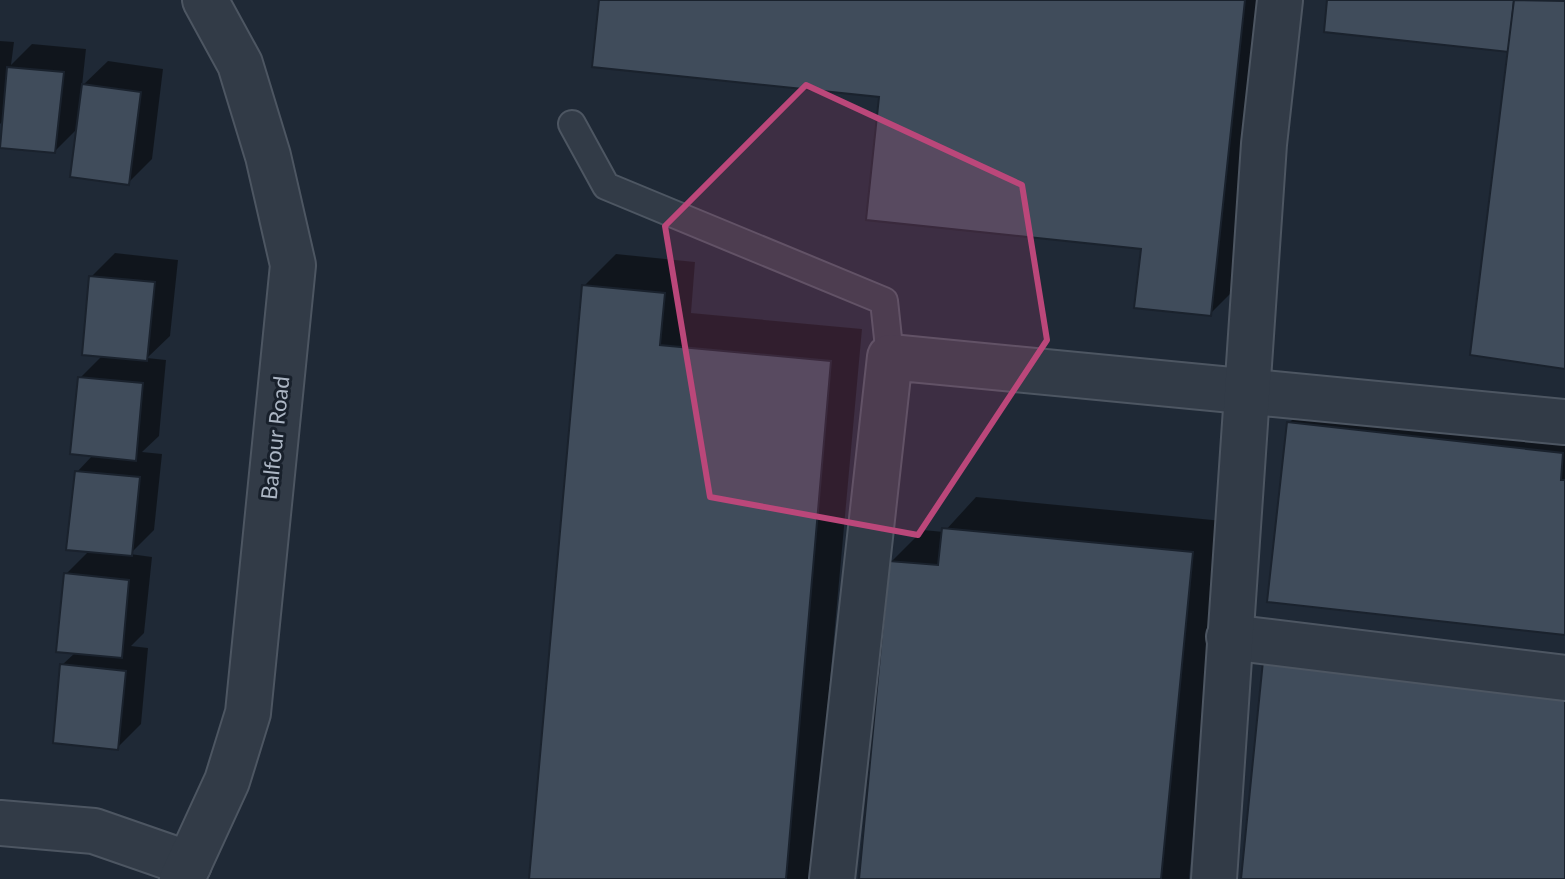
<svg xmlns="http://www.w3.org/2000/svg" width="1565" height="879" font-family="Lato,sans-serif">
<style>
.shadow{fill:#0007}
.building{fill:#404c5b;stroke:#1a222d;stroke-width:2}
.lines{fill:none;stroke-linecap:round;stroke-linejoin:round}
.lane-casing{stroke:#4d5662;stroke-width:30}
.street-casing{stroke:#4d5662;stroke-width:48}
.lane{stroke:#323b47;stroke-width:26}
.street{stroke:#323b47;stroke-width:44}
.marked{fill:#bb477a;fill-opacity:0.2;stroke:#bb477a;stroke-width:6;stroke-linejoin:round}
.labels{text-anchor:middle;stroke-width:6;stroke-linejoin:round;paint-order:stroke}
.street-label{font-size:22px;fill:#acb6c4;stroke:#18202b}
</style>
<rect width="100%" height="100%" fill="#1f2936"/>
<g class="shadow">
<path d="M 601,0 L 1272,0 L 1242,282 L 1210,314 L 1143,248 L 882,96 Z"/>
<path d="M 0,41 L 14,42 L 11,65 L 32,44 L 86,49 L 82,86 L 108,61 L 163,69 L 152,159 L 128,183 L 79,127 L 55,151 L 3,121 L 0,124 Z"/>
<path d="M 115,253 L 178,260 L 170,336 L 147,358 L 166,360 L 159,436 L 142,452 L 162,454 L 154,530 L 130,554 L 152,557 L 144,633 L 131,646 L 148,648 L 141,724 L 117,748 L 62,665 L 76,652 L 66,574 L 90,550 L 77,472 L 93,455 L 80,378 L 103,355 L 91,277 Z"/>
<path d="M 616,254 L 695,262 L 691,313 L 862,329 L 812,879 L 531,879 L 584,286 Z"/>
<path d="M 1321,391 L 1565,418 L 1565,633 L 1289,423 Z"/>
<path d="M 976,497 L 1223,521 L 1189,879 L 861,879 L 891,562 L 923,530 L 944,532 Z"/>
</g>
<g class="building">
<path d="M 599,0 L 1245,0 L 1211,316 L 1134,308 L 1141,249 L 866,220 L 879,97 L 592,67 Z"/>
<path d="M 1327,0 L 1514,0 L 1509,52 L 1324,32 Z"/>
<path d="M 1514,0 L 1565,1 L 1565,369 L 1470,355 Z"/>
<path d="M 7,67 L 64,72 L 55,153 L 0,148 Z"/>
<path d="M 82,84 L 141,92 L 129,185 L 70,177 Z"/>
<path d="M 89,276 L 155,282 L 147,361 L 82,355 Z"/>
<path d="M 582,285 L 665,293 L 660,345 L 831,361 L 786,879 L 529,879 Z"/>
<path d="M 78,377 L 143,383 L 136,461 L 70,454 Z"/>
<path d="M 1287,422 L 1563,453 L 1561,480 L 1565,480 L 1565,635 L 1267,602 Z"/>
<path d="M 75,471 L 140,477 L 132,556 L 66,550 Z"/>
<path d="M 942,528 L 1193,552 L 1161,879 L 859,879 L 889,561 L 938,565 Z"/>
<path d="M 64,573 L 129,580 L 122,658 L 56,652 Z"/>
<path d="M 1263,661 L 1565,693 L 1565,879 L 1241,879 Z"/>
<path d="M 60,664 L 126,671 L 118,750 L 53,743 Z"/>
</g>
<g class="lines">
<g class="lane-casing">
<path id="lane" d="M 572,124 L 606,186 L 884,301 L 890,357"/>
</g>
<g class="street-casing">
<g id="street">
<path d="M 1229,637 L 1565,678"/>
<path d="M 0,823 L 94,831 L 189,864"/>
<path d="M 182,879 L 227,781 L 248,713 L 293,265 L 268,156 L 240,64 L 205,0"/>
<path d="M 832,879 L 890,357 L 1565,422"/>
<path d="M 1214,879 L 1264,144 L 1280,0"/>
</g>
</g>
<use href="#lane" class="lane"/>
<use href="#street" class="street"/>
</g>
<path class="marked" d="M 806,85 L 1022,185 L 1047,340 L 918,535 L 710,497 L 665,226 Z"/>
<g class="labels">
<g class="street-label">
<text transform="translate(275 438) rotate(-84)" y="8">Balfour Road</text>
</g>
</g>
</svg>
